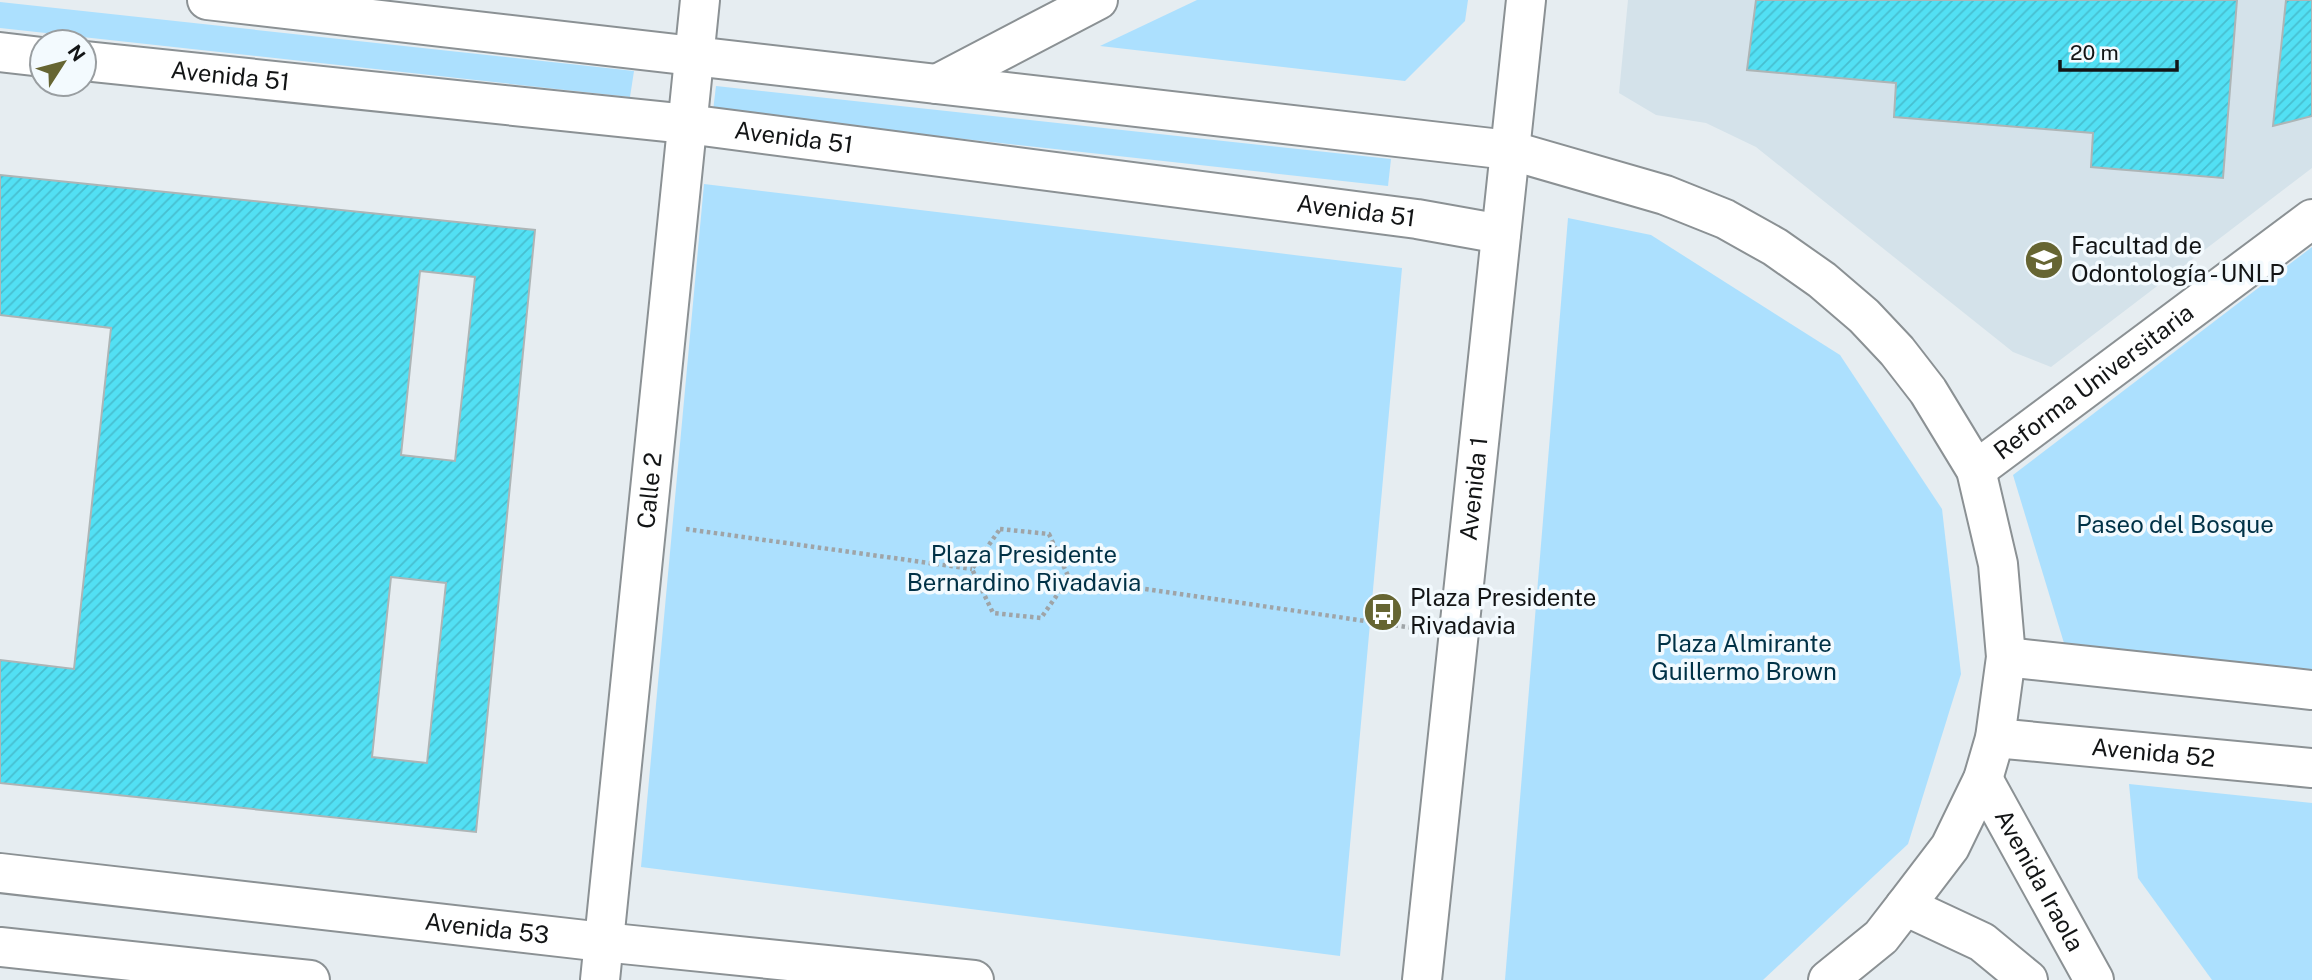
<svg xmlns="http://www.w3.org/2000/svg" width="2312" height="980" font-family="'Public Sans',sans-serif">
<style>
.built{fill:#d4e2ea}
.park{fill:#ace0fe}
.building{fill:url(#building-hatch);stroke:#adb5b6;stroke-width:2;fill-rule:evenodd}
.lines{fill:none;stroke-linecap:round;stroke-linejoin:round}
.street-casing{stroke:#8b9194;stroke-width:42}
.secondary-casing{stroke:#8b9194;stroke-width:42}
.path{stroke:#9fa4a7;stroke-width:4.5;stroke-dasharray:3.5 3.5;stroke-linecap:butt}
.street{stroke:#fff;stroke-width:38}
.secondary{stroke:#fff;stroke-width:38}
.labels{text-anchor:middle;stroke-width:7;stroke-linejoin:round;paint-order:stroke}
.street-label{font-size:24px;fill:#131516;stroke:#f3fafe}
.poi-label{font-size:24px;fill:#131516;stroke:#f3fafe;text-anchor:start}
.park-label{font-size:24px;fill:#003146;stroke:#f3fafe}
</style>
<defs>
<pattern id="building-hatch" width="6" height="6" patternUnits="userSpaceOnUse" patternTransform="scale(1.75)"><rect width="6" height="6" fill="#52e0f4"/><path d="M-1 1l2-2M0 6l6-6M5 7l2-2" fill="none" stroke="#47bfd0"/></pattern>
</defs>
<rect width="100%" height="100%" fill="#e6edf1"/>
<path class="built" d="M 1628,0 L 2312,0 L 2312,168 L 2051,367 L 2013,352 L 1756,147 L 1706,123 L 1656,115 L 1619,93 Z"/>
<g class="park">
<path d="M 1197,0 L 1468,0 L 1465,21 L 1405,81 L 1100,46 Z"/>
<path d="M 0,2 L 634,71 L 630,97 L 0,28 Z"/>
<path d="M 716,86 L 1391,159 L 1388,186 L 713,111 Z"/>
<path d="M 704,184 L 1402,268 L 1340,956 L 641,867 Z"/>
<path d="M 1568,218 L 1651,235 L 1840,355 L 1942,509 L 1961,674 L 1908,844 L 1763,980 L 1505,980 Z"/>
<path d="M 2312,247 L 2312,677 L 2067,653 L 2013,475 Z"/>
<path d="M 2129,784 L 2312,803 L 2312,980 L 2212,980 L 2138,878 Z"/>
</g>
<g class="building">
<path d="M 1756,0 L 2237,0 L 2223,178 L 2091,167 L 2093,133 L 1894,117 L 1896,83 L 1747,70 Z"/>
<path d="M 2286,0 L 2312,0 L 2312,116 L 2273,126 Z"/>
<path d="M 0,175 L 535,230 L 476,832 L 0,783 L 0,660 L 74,669 L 111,328 L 0,315 ZM 420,271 L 475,277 L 455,461 L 401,455 ZM 391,577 L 446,583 L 427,763 L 372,757 Z"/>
</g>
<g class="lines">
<g class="street-casing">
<g id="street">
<path d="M 937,84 L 1098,0"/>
<path id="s1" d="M 1976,470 L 2312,219"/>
<path id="s2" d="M 1983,779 L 2094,980"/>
<path d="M 1905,906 L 1982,942 L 2028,980"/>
<path id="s3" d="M 600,980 L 700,0"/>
</g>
</g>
<g class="secondary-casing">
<g id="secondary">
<path d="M 207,0 L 1509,150 L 1665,195 L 1725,219 L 1775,247 L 1822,280 L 1864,316 L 1897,351 L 1928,391 L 1976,470 L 1998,564 L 2006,657 L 1995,738 L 1983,779 L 1950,847 L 1905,906 L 1881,937 L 1828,980"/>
<path d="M 0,52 L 42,57"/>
<path id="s4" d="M 84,61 L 687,124 L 1417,219 L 1501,234"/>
<path d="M 2006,657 L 2312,690"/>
<path id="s5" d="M 1995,738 L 2312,768"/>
<path id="s6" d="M 0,873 L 603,942 L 974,980"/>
<path d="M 0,947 L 310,980"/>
<path id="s7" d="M 1422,980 L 1526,0"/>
</g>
</g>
<g class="path">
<path d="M 686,529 L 972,569"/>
<path d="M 1000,529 L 1049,534 L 1069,578 L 1041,618 L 993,613 L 972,569 Z"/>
<path d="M 1069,578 L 1421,629"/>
</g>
<use href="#street" class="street"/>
<use href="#secondary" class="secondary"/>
</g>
<defs>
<g id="university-disc" transform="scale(2.0125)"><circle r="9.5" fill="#666532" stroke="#f3fafe"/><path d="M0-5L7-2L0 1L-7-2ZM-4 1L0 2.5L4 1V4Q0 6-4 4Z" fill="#fff"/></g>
<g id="bus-disc" transform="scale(2.0125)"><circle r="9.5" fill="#666532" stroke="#f3fafe"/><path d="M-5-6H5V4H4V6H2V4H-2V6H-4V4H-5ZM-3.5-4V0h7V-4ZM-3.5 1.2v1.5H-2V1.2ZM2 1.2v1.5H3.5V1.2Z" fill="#fff"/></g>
</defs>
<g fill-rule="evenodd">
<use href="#university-disc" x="2044" y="260"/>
<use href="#bus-disc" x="1383" y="612"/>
</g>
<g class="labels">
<g class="street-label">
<text dy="8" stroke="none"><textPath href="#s4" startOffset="147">Avenida 51</textPath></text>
<text dy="8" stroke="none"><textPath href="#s4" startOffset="714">Avenida 51</textPath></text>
<text dy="8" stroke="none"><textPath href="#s4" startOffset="1281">Avenida 51</textPath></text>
<text dy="8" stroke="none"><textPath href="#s1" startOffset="147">Reforma Universitaria</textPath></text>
<text dy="8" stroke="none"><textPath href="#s3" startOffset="492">Calle 2</textPath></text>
<text dy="8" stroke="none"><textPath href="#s7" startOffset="494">Avenida 1</textPath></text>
<text dy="8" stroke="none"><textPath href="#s5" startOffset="159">Avenida 52</textPath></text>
<text dy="8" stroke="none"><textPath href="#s2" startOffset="116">Avenida Iraola</textPath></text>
<text dy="8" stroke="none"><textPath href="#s6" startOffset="490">Avenida 53</textPath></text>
</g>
<g class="poi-label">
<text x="2071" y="254">Facultad de<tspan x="2071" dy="28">Odontología - UNLP</tspan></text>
<text x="1410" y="606">Plaza Presidente<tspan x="1410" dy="28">Rivadavia</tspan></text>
</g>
<g class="park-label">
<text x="2175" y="533">Paseo del Bosque</text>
<text x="1024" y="563">Plaza Presidente<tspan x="1024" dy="28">Bernardino Rivadavia</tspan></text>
<text x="1744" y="652">Plaza Almirante<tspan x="1744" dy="28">Guillermo Brown</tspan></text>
</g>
</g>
<g transform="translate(63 63) rotate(54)"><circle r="33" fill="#f3fafe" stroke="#999ea1" stroke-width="2"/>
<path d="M0-5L12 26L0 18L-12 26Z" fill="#666532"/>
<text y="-10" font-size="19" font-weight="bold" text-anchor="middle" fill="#131516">N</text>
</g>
<path d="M2060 60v10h117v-10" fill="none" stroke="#131516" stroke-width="3.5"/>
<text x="2070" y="60" font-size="21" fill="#131516" stroke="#f3fafe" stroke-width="5" paint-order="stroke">20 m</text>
</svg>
